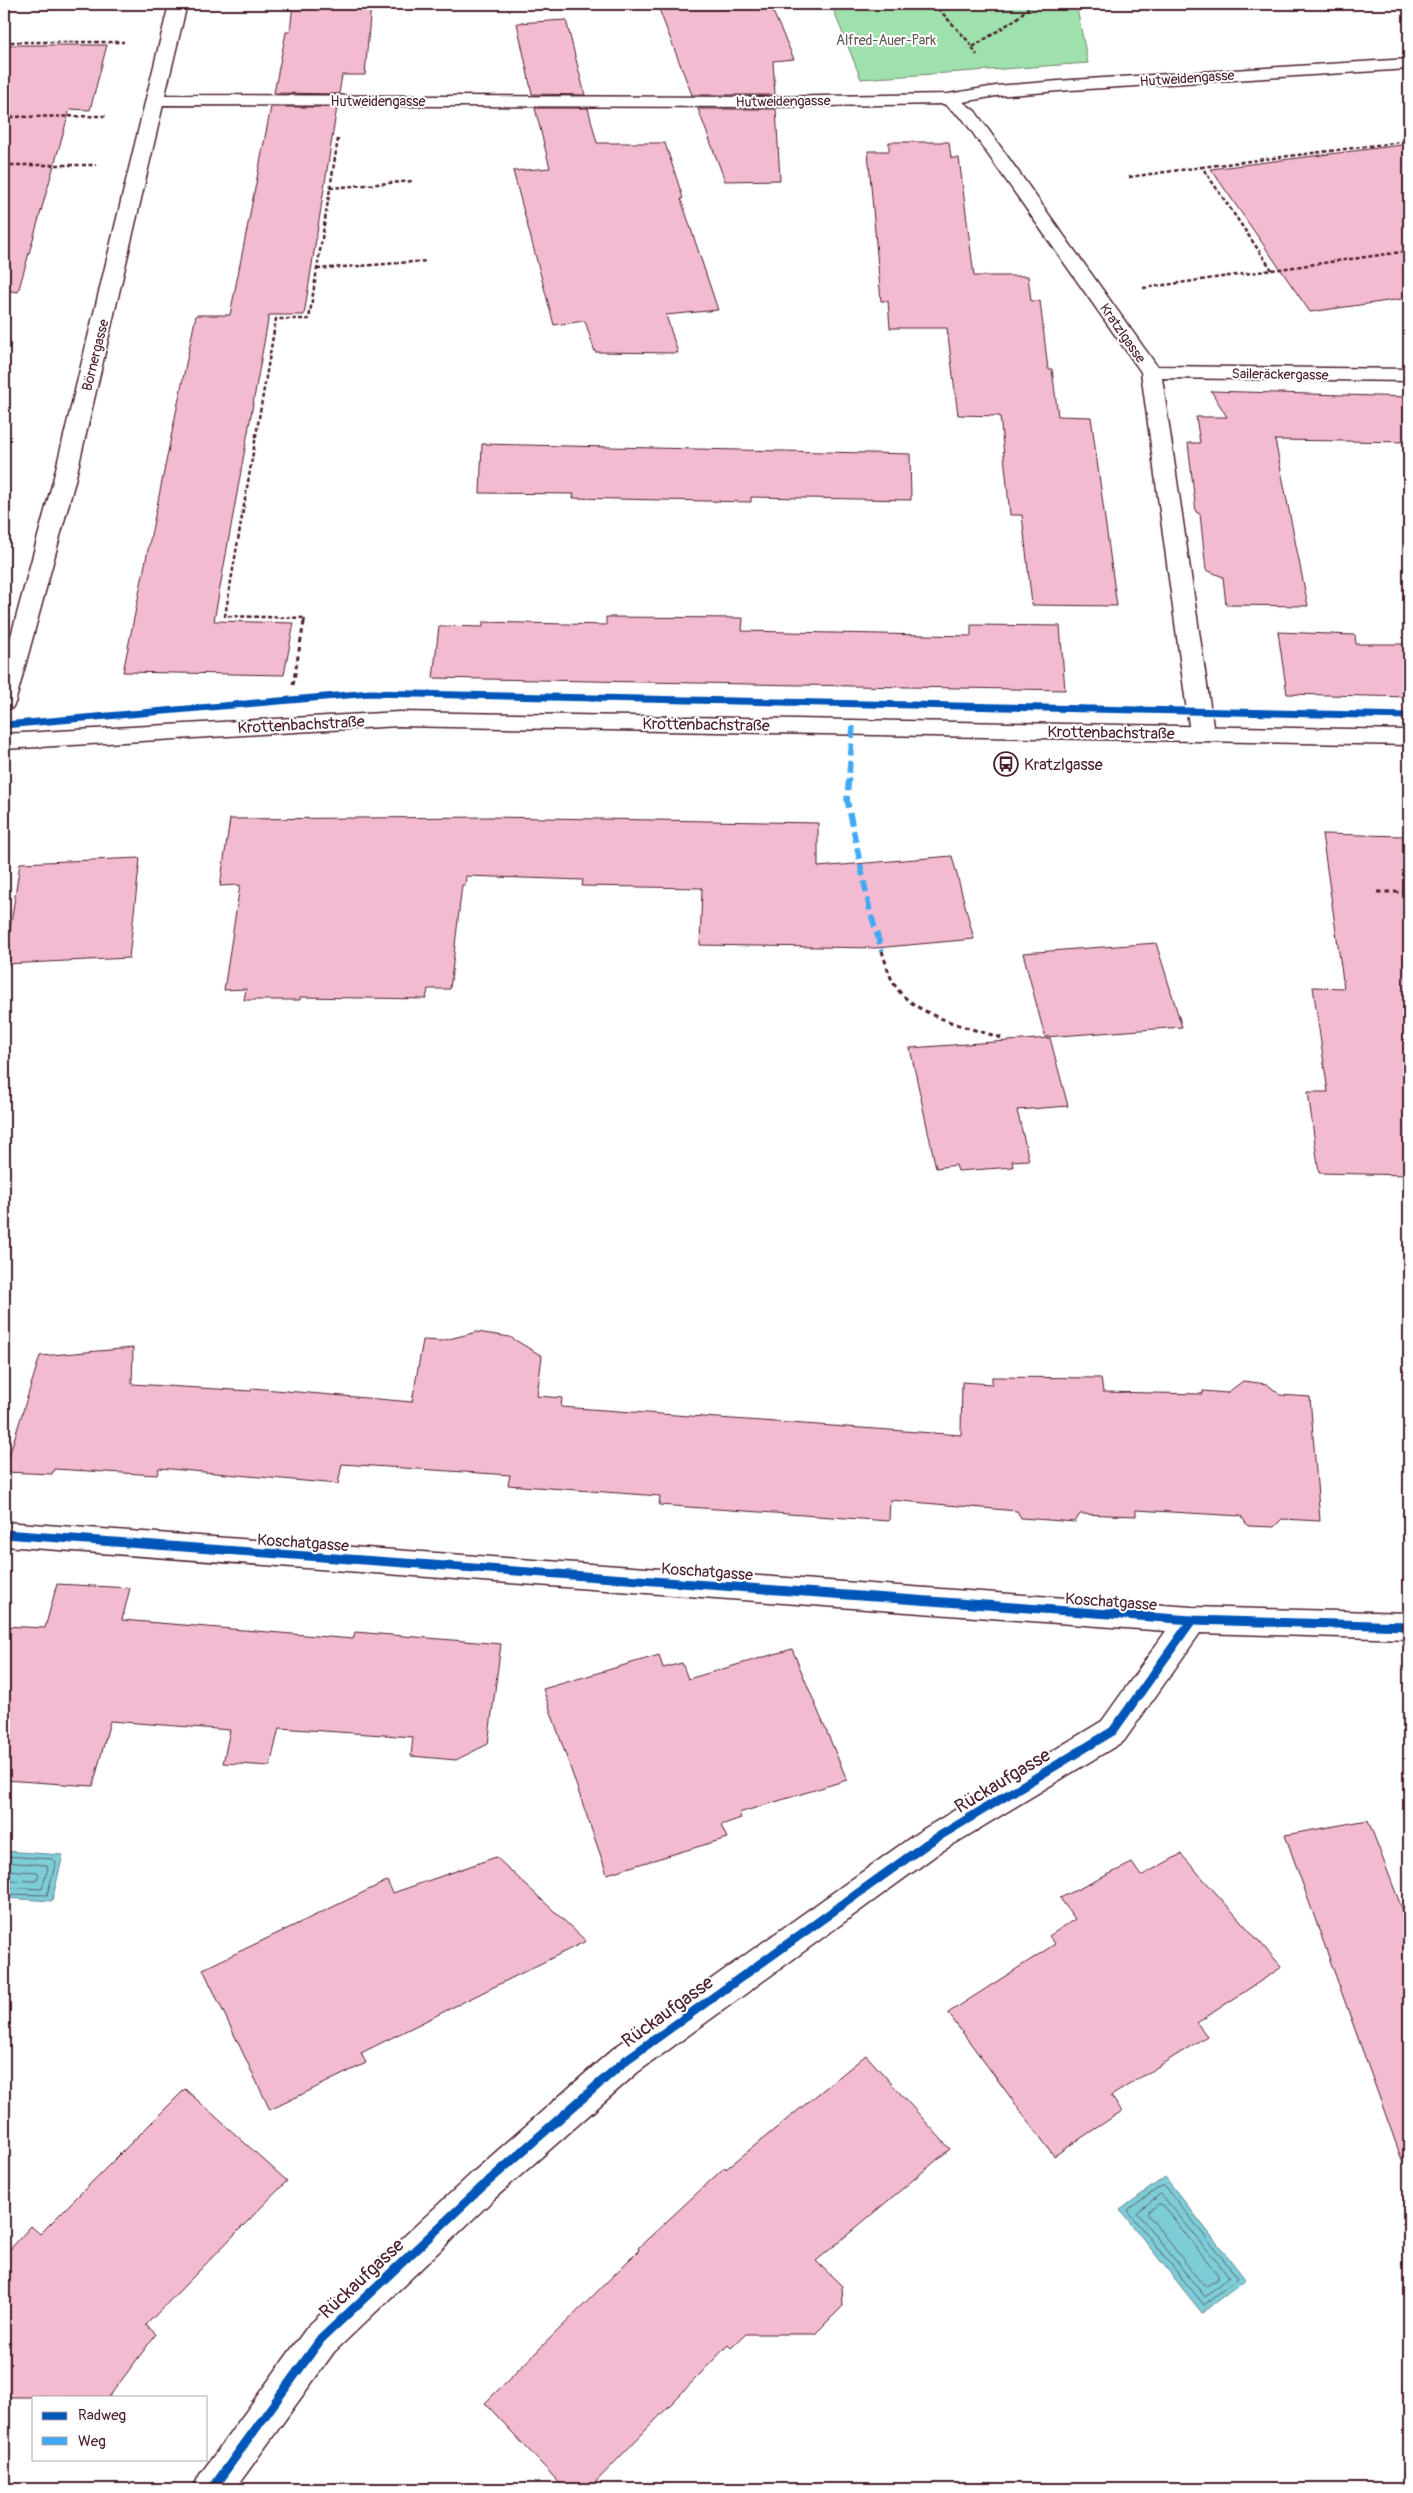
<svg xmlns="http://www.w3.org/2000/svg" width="1413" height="2493" font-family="Pangolin,sans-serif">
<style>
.green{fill:#9ee1ac;stroke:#74806c}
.water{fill:#7dcdd6;stroke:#698792}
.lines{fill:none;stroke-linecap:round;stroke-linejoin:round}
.shore{stroke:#5e656f;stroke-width:1}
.building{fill:#f3bbd1;stroke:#4a1f2b}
.street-casing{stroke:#4a1f2b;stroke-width:3}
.secondary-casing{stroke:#4a1f2b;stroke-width:3}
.path-far1{stroke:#4a1f2b;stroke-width:2.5;stroke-dasharray:4 2.5;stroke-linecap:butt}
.path{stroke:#4a1f2b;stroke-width:3;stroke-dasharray:4.5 4;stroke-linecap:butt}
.street{fill:#fff;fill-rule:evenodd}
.secondary{fill:#fff;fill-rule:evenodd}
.quiet{stroke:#3fa9f5;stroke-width:5.5;stroke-dasharray:12 5.5;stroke-linecap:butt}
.cycleway-far1-casing{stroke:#fff;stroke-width:10}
.cycleway-casing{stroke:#fff;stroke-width:12}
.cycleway-far1{stroke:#0057b8;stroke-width:7}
.cycleway{stroke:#0057b8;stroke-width:9}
.labels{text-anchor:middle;stroke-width:4;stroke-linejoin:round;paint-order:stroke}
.far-park-label{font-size:14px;fill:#635952;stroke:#fff}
.far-street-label{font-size:14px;fill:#4a1f2b;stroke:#fff}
.street-label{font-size:16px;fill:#4a1f2b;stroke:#fff}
.poi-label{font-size:16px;fill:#4a1f2b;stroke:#fff;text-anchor:start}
.near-street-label{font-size:19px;fill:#4a1f2b;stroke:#fff}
</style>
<rect width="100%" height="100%" fill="#fff"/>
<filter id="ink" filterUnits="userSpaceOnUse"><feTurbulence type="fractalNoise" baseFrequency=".02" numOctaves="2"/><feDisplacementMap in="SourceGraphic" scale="10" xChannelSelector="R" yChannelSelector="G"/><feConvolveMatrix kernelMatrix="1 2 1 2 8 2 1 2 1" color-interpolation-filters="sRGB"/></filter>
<g filter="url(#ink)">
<path class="green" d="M 831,4 L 1076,4 L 1088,63 L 861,79 Z"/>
<g class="water">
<path d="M 4,1851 L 63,1855 L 52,1901 L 4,1898 Z"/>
<path d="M 1165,2177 L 1246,2280 L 1202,2313 L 1120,2210 Z"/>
</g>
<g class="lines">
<g class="shore">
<path d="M 4,1856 L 53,1859 L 56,1862 L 47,1895 L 4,1894"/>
<path d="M 4,1862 L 46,1865 L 48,1868 L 42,1889 L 4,1887"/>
<path d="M 4,1870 L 37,1872 L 39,1874 L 36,1881 L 4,1880"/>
<path d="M 1162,2186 L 1165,2186 L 1238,2278 L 1204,2305 L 1128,2212 L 1129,2209 Z"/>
<path d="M 1161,2194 L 1229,2276 L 1205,2297 L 1137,2213 Z"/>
<path d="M 1159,2204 L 1163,2205 L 1218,2275 L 1218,2278 L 1207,2286 L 1203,2285 L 1148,2215 L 1148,2212 Z"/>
</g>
</g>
<g class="building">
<path d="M 293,4 L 371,4 L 365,75 L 342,75 L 339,94 L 274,93 L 286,32 L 290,32 Z"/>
<path d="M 657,4 L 719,4 L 721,9 L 770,5 L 794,59 L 773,61 L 775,95 L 692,95 Z"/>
<path d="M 566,20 L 585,95 L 532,94 L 517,23 Z"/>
<path d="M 4,45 L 107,45 L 90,110 L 70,109 L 18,292 L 4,290 Z"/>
<path d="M 271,107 L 337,107 L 304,315 L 269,315 L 214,621 L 294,623 L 284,675 L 123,672 L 196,315 L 230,315 Z"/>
<path d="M 535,108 L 588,108 L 597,143 L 665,143 L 683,198 L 681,199 L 718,310 L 666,315 L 678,353 L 595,352 L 585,321 L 554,325 L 513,171 L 550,168 Z"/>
<path d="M 698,109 L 776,109 L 780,180 L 725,181 Z"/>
<path d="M 889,142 L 949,142 L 951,158 L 959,158 L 974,276 L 1028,276 L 1031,301 L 1040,301 L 1048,369 L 1052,369 L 1058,416 L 1091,417 L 1117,606 L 1032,605 L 1022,515 L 1010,515 L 1000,416 L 958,415 L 947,328 L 890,328 L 888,301 L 881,301 L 868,151 L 889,151 Z"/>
<path d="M 1409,144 L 1409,298 L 1310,312 L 1211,169 Z"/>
<path d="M 1211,391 L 1409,397 L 1409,442 L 1275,440 L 1308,606 L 1226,605 L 1223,577 L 1206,570 L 1200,514 L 1196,512 L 1188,443 L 1200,443 L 1196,417 L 1227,417 Z"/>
<path d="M 482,444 L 910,454 L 911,500 L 751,497 L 751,502 L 573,498 L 574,494 L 480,493 Z"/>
<path d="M 606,617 L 743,618 L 742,631 L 971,636 L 971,625 L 1060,626 L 1065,690 L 433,678 L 439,626 L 483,627 L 483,622 L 606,625 Z"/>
<path d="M 1278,632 L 1355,635 L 1356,644 L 1409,644 L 1409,697 L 1287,694 Z"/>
<path d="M 490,817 L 818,823 L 818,867 L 952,856 L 974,939 L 876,948 L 700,945 L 702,888 L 582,886 L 583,880 L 466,876 L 465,885 L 462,885 L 450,989 L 428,989 L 426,999 L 300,997 L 300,1000 L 244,1000 L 246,989 L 224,990 L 240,885 L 220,886 L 230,819 Z"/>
<path d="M 1322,834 L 1404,836 L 1404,839 L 1409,839 L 1409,1175 L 1319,1173 L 1308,1092 L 1328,1092 L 1313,987 L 1344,988 Z"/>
<path d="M 140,858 L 129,958 L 5,964 L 20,863 Z"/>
<path d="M 1156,943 L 1182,1027 L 1045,1037 L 1023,953 Z"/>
<path d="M 1050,1038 L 1068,1106 L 1017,1110 L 1029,1160 L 1012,1161 L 1013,1167 L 958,1171 L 956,1165 L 936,1168 L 910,1048 Z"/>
<path d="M 477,1332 L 510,1337 L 542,1356 L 537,1396 L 562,1398 L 561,1407 L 961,1435 L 962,1382 L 992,1384 L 992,1377 L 1101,1378 L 1103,1392 L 1203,1394 L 1203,1391 L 1227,1393 L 1243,1381 L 1267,1384 L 1280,1395 L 1310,1397 L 1320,1521 L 1282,1519 L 1274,1527 L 1248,1526 L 1241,1516 L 1136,1510 L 1136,1516 L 1080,1514 L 1075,1522 L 1021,1518 L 1017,1511 L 890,1500 L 889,1521 L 659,1505 L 660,1496 L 508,1485 L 510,1475 L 342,1464 L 338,1484 L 159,1468 L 157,1475 L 54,1469 L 52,1474 L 4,1472 L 40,1356 L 133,1348 L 132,1384 L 251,1391 L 252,1388 L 412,1402 L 423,1340 L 441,1341 Z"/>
<path d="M 57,1584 L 130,1588 L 122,1620 L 353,1639 L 355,1632 L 501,1644 L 488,1744 L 456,1760 L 411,1756 L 413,1737 L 279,1728 L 270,1766 L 223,1763 L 230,1730 L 110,1721 L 93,1786 L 4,1780 L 4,1626 L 45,1628 Z"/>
<path d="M 792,1649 L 847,1780 L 739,1813 L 741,1818 L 721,1825 L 727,1838 L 607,1874 L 543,1689 L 659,1655 L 663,1668 L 682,1663 L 688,1679 Z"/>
<path d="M 1368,1820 L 1409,1927 L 1409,2162 L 1403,2163 L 1285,1835 Z"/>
<path d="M 1181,1854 L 1282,1967 L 1197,2023 L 1207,2036 L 1111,2096 L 1122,2111 L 1054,2156 L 948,2013 L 1055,1944 L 1049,1936 L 1075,1919 L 1060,1898 L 1132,1863 L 1141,1876 Z"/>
<path d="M 496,1857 L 586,1941 L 361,2053 L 366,2063 L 270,2110 L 203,1969 L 387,1881 L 393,1893 Z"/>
<path d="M 866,2055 L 950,2149 L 816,2261 L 842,2286 L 843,2306 L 815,2334 L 746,2334 L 731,2348 L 728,2345 L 589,2489 L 565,2489 L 485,2403 L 639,2250 L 638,2248 L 725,2167 L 726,2169 Z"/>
<path d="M 185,2089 L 287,2181 L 146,2325 L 156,2334 L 109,2397 L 4,2397 L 4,2256 L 31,2226 L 40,2234 Z"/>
</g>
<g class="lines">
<g class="street-casing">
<g id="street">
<path d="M 169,4 L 187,4 L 165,95 L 762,97 L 948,94 L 996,86 L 1071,80 L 1409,59 L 1409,69 L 1071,90 L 996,96 L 963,102 L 975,111 L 1157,366 L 1409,369 L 1409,381 L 1162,378 L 1214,733 L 1210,738 L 1202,741 L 1194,738 L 1190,733 L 1141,372 L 963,119 L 944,104 L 762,107 L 163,105 L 75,481 L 15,703 L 12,708 L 4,710 L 4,662 L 53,481 Z"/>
<path d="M 4,1522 L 1192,1607 L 1409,1613 L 1409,1639 L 1200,1633 L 1124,1741 L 939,1853 L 638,2072 L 495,2198 L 334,2352 L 235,2489 L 193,2489 L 199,2476 L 308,2326 L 471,2174 L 614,2048 L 917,1833 L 1102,1721 L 1166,1631 L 4,1546 Z"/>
</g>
</g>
<g class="secondary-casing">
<path id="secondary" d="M 399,712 L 1409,730 L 1409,745 L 399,726 L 4,749 L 4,734 Z"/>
</g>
<g class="path-far1">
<path d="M 934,4 L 968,41 L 977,55"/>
<path d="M 4,42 L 124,42"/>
<path d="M 973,47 L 1016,19 L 1028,8 L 1027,4"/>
<path d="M 4,117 L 106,116"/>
<path d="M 4,165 L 96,165"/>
<path d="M 1129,177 L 1202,167"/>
<path d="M 330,188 L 413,181"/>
<path d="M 317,269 L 427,261"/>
<path d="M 1272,270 L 1202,167 L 1409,141"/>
<path d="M 1143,288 L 1409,251"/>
<path d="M 304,623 L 305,618 L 225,616 L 276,319 L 309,319 L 338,139"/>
</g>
<g class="path">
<path d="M 293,685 L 304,622"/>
<path d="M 1377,892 L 1409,892"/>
<path d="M 882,951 C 886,963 889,977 896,987 C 915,1016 970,1028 1002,1038"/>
</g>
<use href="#street" class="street"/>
<use href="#secondary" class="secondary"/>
<path class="quiet" d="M 853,726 L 847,799 L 870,911 L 882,951"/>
<g class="cycleway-far1-casing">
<path id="cycleway-far1" d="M 4,725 L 370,693 L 1409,716"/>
</g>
<g class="cycleway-casing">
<g id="cycleway">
<path d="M 4,1534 L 1192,1620 L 1409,1626"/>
<path d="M 212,2489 L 321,2339 L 483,2186 L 626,2060 L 928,1843 L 1113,1731 L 1192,1620"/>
</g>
</g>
<use href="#cycleway-far1" class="cycleway-far1"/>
<use href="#cycleway" class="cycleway"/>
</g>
</g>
<defs>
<g id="bus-ring" transform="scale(1.25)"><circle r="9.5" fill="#fff" stroke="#4a1f2b" stroke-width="1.5"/><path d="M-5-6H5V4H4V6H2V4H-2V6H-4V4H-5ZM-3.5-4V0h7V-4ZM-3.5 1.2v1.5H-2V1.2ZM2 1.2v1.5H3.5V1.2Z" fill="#4a1f2b"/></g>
</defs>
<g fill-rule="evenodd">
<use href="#bus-ring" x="1006" y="764"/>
</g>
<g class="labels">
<g class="far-park-label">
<text x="886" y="45">Alfred-Auer-Park</text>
</g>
<g class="far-street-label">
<text transform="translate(1187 78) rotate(-4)" y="5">Hutweidengasse</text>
<text x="378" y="106">Hutweidengasse</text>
<text transform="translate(783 101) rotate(-1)" y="5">Hutweidengasse</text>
<text transform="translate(1123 333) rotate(55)" y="5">Kratzlgasse</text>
<text transform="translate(95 355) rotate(-76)" y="5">Börnergasse</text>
<text transform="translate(1280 374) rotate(1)" y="5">Saileräckergasse</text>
</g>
<g class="street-label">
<text transform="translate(301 724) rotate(-3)" y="6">Krottenbachstraße</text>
<text transform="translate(706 724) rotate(1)" y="6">Krottenbachstraße</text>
<text transform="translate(1111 732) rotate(1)" y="6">Krottenbachstraße</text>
<text transform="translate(303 1542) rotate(4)" y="6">Koschatgasse</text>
<text transform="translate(707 1571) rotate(4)" y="6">Koschatgasse</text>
<text transform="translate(1111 1601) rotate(4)" y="6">Koschatgasse</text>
</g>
<g class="poi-label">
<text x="1024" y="770">Kratzlgasse</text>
</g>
<g class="near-street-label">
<text transform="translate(1002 1780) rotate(-31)" y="7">Rückaufgasse</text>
<text transform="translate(667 2011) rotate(-36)" y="7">Rückaufgasse</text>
<text transform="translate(361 2278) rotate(-43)" y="7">Rückaufgasse</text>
</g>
</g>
<rect width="1413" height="2493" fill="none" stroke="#fff" stroke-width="20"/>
<rect x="10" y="10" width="1393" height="2473" fill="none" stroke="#4a1f2b" stroke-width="2" filter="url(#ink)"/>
<rect x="32" y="2396" width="175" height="65" fill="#ffffff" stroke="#b7a5aa"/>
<rect x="42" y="2412" width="25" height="8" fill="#0057b8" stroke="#b7a5aa"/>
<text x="78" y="2420" font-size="15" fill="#4a1f2b">Radweg</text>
<rect x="42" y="2437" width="25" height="8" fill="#3fa9f5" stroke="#b7a5aa"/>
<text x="78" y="2446" font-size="15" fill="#4a1f2b">Weg</text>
</svg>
